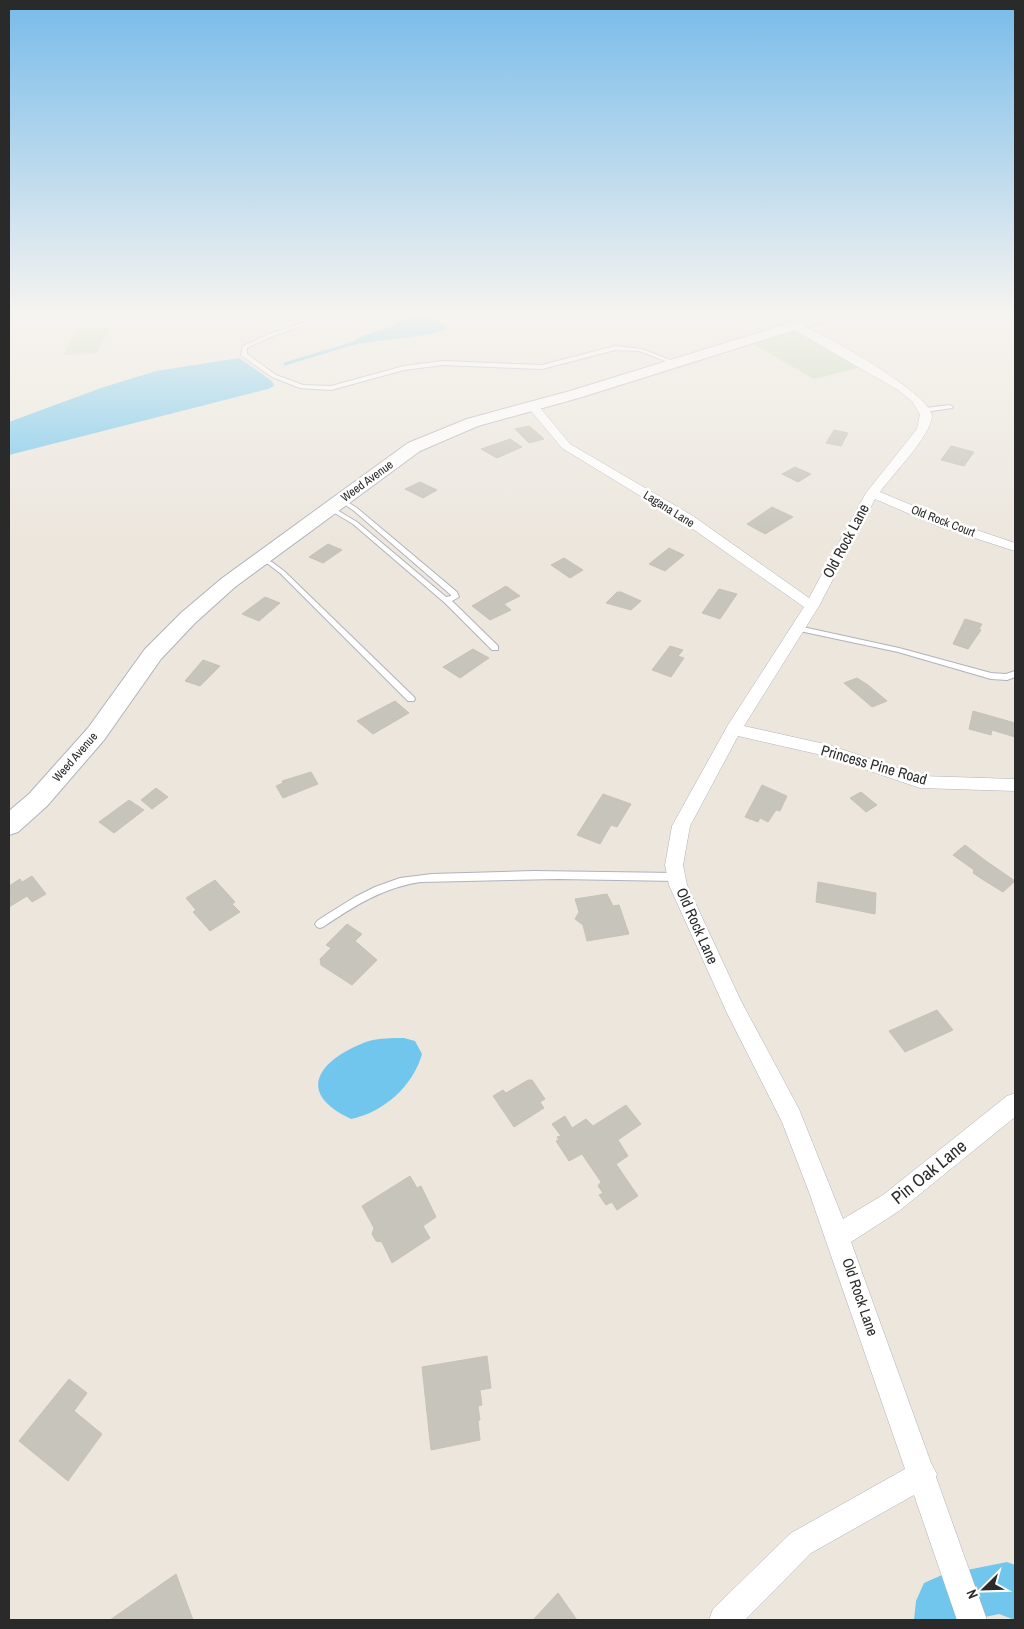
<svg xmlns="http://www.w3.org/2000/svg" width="1024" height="1629" font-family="'Archivo Narrow',sans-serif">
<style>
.cemetery{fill:#c3d6b4}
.water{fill:#71c6ed}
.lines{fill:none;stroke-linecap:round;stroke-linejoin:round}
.stream{stroke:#71c6ed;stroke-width:3}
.river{fill:#71c6ed;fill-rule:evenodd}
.building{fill:#c7c4bb;stroke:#c8c2b6}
.service-casing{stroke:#b0b2be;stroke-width:2}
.minor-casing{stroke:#b0b2be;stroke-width:1}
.secondary-casing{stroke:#b0b2be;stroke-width:2}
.service{fill:#fff;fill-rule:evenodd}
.minor{fill:#fff;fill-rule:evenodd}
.secondary{fill:#fff;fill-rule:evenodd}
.labels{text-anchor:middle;stroke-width:5;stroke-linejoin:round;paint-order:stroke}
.far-street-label{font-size:12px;fill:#2a2a2a;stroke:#fff}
.street-label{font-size:15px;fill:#2a2a2a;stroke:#fff}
.near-street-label{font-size:18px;fill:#2a2a2a;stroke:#fff}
</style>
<rect width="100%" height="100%" fill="#ece6dd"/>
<g class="cemetery">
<path d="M 790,327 L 861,367 L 814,379 L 747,341 Z"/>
<path d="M 110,328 L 96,354 L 63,355 L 78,329 Z"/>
</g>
<g class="water">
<path d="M 419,313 L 441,323 L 448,329 L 431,334 L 350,345 L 357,338 L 393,326 L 411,315 Z"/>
<path d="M 239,358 L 272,381 L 274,386 L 268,389 L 9,455 L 9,422 L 101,388 L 156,371 Z"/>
<path d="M 404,1038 L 415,1041 L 422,1054 C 413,1086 384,1112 351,1119 C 291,1091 323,1057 369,1041 C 380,1038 392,1038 404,1038 Z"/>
</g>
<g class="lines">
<path class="stream" d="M 285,364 L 354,343"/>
<path class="river" d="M 1007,1562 L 1015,1565 L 1015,1620 L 999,1614 L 971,1620 L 914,1620 L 916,1601 L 924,1583 L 942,1575 Z"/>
</g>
<g class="building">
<path d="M 529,426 L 534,430 L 544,439 L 529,443 L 515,429 Z"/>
<path d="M 834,430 L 848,433 L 841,446 L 826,443 Z"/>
<path d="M 510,439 L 522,447 L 497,458 L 481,449 Z"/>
<path d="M 951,446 L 974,452 L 964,466 L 941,460 Z"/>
<path d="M 795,467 L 811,474 L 798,482 L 782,474 Z"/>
<path d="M 420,482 L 437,490 L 423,498 L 405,489 Z"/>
<path d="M 772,507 L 793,517 L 765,534 L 747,524 Z"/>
<path d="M 328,544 L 342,550 L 323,563 L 309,557 Z"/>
<path d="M 669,548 L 684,555 L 665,571 L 649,564 Z"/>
<path d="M 564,558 L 583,570 L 570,578 L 551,565 Z"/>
<path d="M 506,586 L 520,596 L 504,604 L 511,610 L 490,620 L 472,606 Z"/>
<path d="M 719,589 L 737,594 L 720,619 L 702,613 Z"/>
<path d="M 617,592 L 621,592 L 641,601 L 631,610 L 606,603 Z"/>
<path d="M 265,597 L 280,603 L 259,621 L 242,614 Z"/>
<path d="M 965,619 L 982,624 L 979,629 L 981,630 L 968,649 L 953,644 Z"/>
<path d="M 670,646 L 683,650 L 678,656 L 684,658 L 671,677 L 652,670 Z"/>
<path d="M 473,649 L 489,658 L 460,678 L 443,667 Z"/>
<path d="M 203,660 L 220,666 L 200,686 L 185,681 Z"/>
<path d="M 857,678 L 868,685 L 887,701 L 872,707 L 844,683 Z"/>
<path d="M 395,701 L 409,713 L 373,734 L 357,721 Z"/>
<path d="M 973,711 L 1015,723 L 1015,737 L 992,730 L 991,735 L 969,729 Z"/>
<path d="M 311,772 L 318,784 L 283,798 L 276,786 L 283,783 L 282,781 Z"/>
<path d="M 762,785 L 787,796 L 780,811 L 776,810 L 768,822 L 760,818 L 758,822 L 745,817 Z"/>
<path d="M 156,788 L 168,797 L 152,809 L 141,800 Z"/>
<path d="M 861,792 L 877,805 L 866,812 L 850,798 Z"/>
<path d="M 603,794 L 631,804 L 617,827 L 611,825 L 600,844 L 577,835 Z"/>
<path d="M 129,800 L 144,810 L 114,833 L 99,822 Z"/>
<path d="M 965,845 L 986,861 L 1015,881 L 1003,892 L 985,881 L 973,873 L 974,870 L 953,855 Z"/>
<path d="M 32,876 L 46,894 L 32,902 L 27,896 L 9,907 L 9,886 L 20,879 L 22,882 Z"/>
<path d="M 215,880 L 235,902 L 232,904 L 240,912 L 210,931 L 193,912 L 196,910 L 186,898 Z"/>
<path d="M 818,882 L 876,893 L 875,914 L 816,902 Z"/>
<path d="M 607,894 L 613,906 L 619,905 L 629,934 L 587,941 L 583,925 L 575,919 L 579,912 L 575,899 Z"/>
<path d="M 347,924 L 362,934 L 355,941 L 377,960 L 352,985 L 321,965 L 320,959 L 331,948 L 326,945 Z"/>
<path d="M 937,1010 L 953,1030 L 905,1052 L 889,1031 Z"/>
<path d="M 528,1080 L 532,1080 L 545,1099 L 540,1102 L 544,1108 L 514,1127 L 493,1096 L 503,1090 L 506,1093 Z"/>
<path d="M 626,1105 L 641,1124 L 618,1140 L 628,1156 L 616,1164 L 638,1196 L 617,1210 L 612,1202 L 606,1205 L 599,1195 L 603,1193 L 598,1186 L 601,1182 L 582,1154 L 569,1161 L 556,1141 L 559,1140 L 557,1137 L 561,1136 L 552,1124 L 565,1116 L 572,1128 L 586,1119 L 593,1126 Z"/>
<path d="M 410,1176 L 417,1188 L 421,1186 L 436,1217 L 423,1226 L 430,1238 L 392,1263 L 382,1242 L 376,1241 L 372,1234 L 374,1228 L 362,1206 Z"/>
<path d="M 487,1356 L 491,1388 L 480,1390 L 482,1405 L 478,1406 L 480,1420 L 478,1421 L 480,1440 L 431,1450 L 422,1367 Z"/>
<path d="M 69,1379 L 87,1393 L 74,1411 L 102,1434 L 68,1481 L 19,1441 Z"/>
<path d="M 176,1574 L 193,1620 L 110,1620 Z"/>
<path d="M 558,1593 L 577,1620 L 533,1620 Z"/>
</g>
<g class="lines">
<g class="service-casing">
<g id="service">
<path d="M 333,313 L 339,313 L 273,336 L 247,348 L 247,354 L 276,375 L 303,385 L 331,386 L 404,366 L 443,361 L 542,365 L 615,346 L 642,349 L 678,363 L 673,364 L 639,351 L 615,350 L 542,369 L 443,365 L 404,370 L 331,390 L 300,388 L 272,377 L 241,355 L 243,346 L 269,334 Z"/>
<path d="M 950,405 L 953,407 L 952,408 L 925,412 L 922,410 L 925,408 Z"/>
<path d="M 341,498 L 357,508 L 457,592 L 459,597 L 452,601 L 498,646 L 498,650 L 492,650 L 445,603 L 353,524 L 328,509 L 328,507 L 332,507 L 357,522 L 446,597 L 451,596 L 451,595 L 353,510 L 339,501 L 338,500 Z"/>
<path d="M 260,558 L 272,562 L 284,571 L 414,697 L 415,699 L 414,701 L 408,701 L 280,573 L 268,564 L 258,561 L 258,559 Z"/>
<path d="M 795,626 L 798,626 L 899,648 L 991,673 L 1006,674 L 1015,671 L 1015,677 L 1007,680 L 991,679 L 898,652 L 795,630 Z"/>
<path d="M 534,871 L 676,873 L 679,874 L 681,877 L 679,880 L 676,881 L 558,879 L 421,882 C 384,887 354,906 323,927 L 320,928 L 317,927 L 315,924 L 317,921 L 326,915 L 355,897 L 375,887 L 400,878 L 432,874 Z"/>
</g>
</g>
<g class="minor-casing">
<path id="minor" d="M 794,323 C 817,329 932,394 932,416 C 931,436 892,475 880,492 L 950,521 L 1015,543 L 1015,551 L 940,527 L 875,499 L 819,606 L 744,726 L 829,745 L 921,776 L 1015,779 L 1015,791 L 920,788 L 826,756 L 738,736 L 690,826 L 683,865 L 687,885 L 741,1001 L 799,1109 L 843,1219 L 883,1195 L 1007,1096 L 1015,1093 L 1015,1117 L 899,1211 L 851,1242 L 931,1463 L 937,1474 L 936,1477 L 987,1620 L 957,1620 L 914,1495 L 811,1553 L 745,1620 L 709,1620 L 713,1609 L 791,1533 L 905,1469 L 809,1192 L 782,1122 L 727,1013 L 669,885 L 665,865 L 672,826 L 728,725 L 804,607 L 683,522 L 562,448 L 527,406 L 533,403 L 537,404 L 570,444 L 693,516 L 809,598 L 866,493 L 917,429 L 920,414 L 912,401 L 898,390 L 791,328 L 791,324 Z"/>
</g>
<g class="secondary-casing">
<path id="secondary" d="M 822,313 L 842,313 L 840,316 L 582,397 L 478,426 L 420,451 L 235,587 L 195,623 L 161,659 L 104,740 L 47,806 L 18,832 L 9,835 L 9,811 L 29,794 L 88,728 L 145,649 L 181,613 L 221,579 L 408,443 L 467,419 L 570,391 Z"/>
</g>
<use href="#service" class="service"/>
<use href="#minor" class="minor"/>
<use href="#secondary" class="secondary"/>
</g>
<linearGradient id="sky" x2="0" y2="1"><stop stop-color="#78bbea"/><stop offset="0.58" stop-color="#f6f4f0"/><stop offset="1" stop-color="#f6f4f0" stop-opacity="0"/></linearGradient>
<rect width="1024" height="541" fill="url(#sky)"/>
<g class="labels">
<g class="far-street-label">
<text transform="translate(367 481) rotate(-36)" y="4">Weed Avenue</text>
<text transform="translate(669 509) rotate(32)" y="4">Lagana Lane</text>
<text transform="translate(943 521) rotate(21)" y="4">Old Rock Court</text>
<text transform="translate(75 757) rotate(-49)" y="4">Weed Avenue</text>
</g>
<g class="street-label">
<text transform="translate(846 541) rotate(-62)" y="5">Old Rock Lane</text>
<text transform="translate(874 765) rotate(16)" y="5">Princess Pine Road</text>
<text transform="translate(697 926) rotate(66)" y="5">Old Rock Lane</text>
<text transform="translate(860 1297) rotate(71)" y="5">Old Rock Lane</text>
</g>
<g class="near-street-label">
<text transform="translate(929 1172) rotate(-39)" y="6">Pin Oak Lane</text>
</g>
</g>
<rect width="1024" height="1629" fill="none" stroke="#2a2a2a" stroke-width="20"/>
<g transform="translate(984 1589) rotate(247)" stroke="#ffffff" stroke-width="4" paint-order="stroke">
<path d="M0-4L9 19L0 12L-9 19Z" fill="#2a2a2a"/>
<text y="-8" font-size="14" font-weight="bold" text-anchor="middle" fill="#2a2a2a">N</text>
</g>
</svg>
